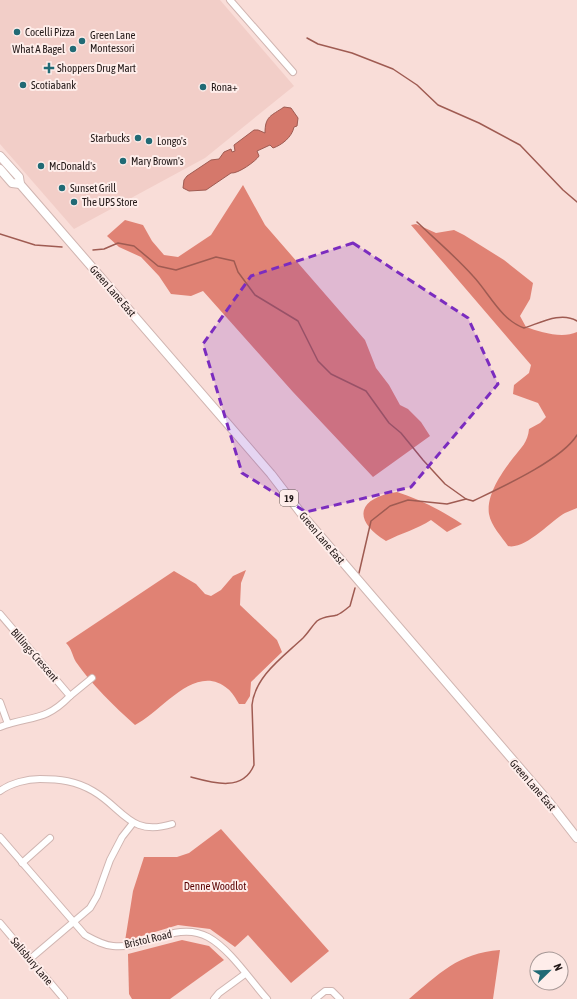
<svg xmlns="http://www.w3.org/2000/svg" width="577" height="999" font-family="'Asap Condensed',sans-serif">
<style>
.built{fill:#f2cec8}
.forest{fill:#e08274}
.water{fill:#d5786b;stroke:#9f5b52}
.lines{fill:none;stroke-linecap:round;stroke-linejoin:round}
.stream{stroke:#9f5b52;stroke-width:1.5}
.minor-casing{stroke:#d0b5b1;stroke-width:8}
.major-casing{stroke:#d0b5b1;stroke-width:10}
.minor{stroke:#fff;stroke-width:6}
.major{stroke:#fff;stroke-width:8}
.marked{fill:#7b2cbf;fill-opacity:0.2;stroke:#7b2cbf;stroke-width:3;stroke-dasharray:8 5;stroke-linejoin:round}
.poi-dot{fill:#216a75;stroke:#feedea;stroke-width:1.5}
.labels{text-anchor:middle;stroke-width:4;stroke-linejoin:round;paint-order:stroke}
.shield{fill:#feedea;stroke:#645856;stroke-width:1}
.shield-label{font-size:10px;font-weight:bold;fill:#221817}
.poi-label{font-size:11px;fill:#221817;stroke:#feedea;text-anchor:start}
.street-label{font-size:11px;fill:#221817;stroke:#feedea}
.park-label{font-size:11px;fill:#590001;stroke:#feedea}
</style>
<rect width="100%" height="100%" fill="#f9ddd8"/>
<path class="built" d="M 0,0 L 220,0 L 294,86 L 205,158 L 74,229 L 0,144 Z"/>
<g class="forest">
<path d="M 243,185 L 265,225 L 365,340 L 376,368 L 389,385 L 400,405 L 408,409 L 421,422 L 430,436 L 373,477 L 293,392 L 203,291 L 191,296 L 171,294 L 159,276 L 141,257 L 119,247 L 107,236 L 125,220 L 143,225 L 152,241 L 164,255 L 178,257 L 211,235 Z"/>
<path d="M 416,224 L 436,233 L 454,230 L 464,235 L 504,260 L 533,283 L 530,299 L 520,316 L 526,327 C 540,332 562,339 577,332 L 577,508 C 573,510 569,511 565,513 C 551,521 525,550 508,546 C 502,537 491,526 489,514 C 486,495 502,472 513,458 C 521,448 528,442 529,429 L 540,423 L 546,417 L 538,403 L 513,394 L 514,385 L 529,373 L 531,365 L 411,225 Z"/>
<path d="M 397,492 C 420,499 442,511 462,524 L 447,532 L 431,520 C 417,529 402,533 386,541 C 352,520 357,498 397,492 Z"/>
<path d="M 246,570 L 241,583 L 240,605 L 277,640 L 282,652 L 251,682 L 250,696 L 245,704 L 239,704 C 236,699 232,692 228,689 C 195,661 161,713 135,725 C 114,706 92,685 76,662 C 72,655 72,649 66,643 L 174,571 L 196,584 L 205,594 L 211,596 L 221,590 L 233,576 Z"/>
<path d="M 221,829 L 329,951 L 291,983 L 248,935 L 235,947 L 210,929 L 178,925 L 125,941 L 133,891 L 144,857 L 177,857 L 189,853 Z"/>
<path d="M 182,940 L 209,946 L 224,960 L 170,999 L 132,999 L 129,994 L 128,954 Z"/>
<path d="M 500,950 L 493,999 L 409,999 C 439,974 458,953 500,950 Z"/>
</g>
<path class="water" d="M 284,107 L 291,108 L 298,118 L 297,126 L 294,127 C 292,137 282,145 273,148 L 270,145 L 257,151 L 259,156 C 256,161 238,174 231,173 L 206,190 L 189,191 L 183,188 L 184,180 L 187,176 L 211,160 L 219,159 L 224,152 L 231,149 L 232,152 L 235,151 L 234,145 L 254,130 L 258,130 L 265,133 C 265,116 271,116 284,107 Z"/>
<g class="lines">
<g class="stream">
<path d="M 307,38 L 318,44 L 352,53 L 393,69 L 417,85 L 438,105 L 479,123 L 520,145 L 563,190 L 577,202"/>
<path d="M 417,222 C 436,240 456,257 473,276 C 489,293 501,320 524,328 C 540,323 561,311 577,321"/>
<path d="M 0,234 L 35,245 L 62,247"/>
<path d="M 93,250 L 104,249 L 118,243 L 134,246 L 158,266 L 176,270 L 216,257 L 234,261 L 238,272 L 255,295 L 298,321 L 318,361 L 331,374 L 366,391 L 389,423 L 401,433 L 423,460 L 445,484 L 466,499 L 473,501 C 500,488 562,460 577,435"/>
<path d="M 359,573 L 371,521 L 390,506 L 408,500 L 447,504 L 466,499"/>
<path d="M 191,777 C 213,783 243,792 254,765 L 252,705 C 255,676 283,657 303,638 C 308,633 312,626 317,621 C 324,616 330,617 337,615 C 342,613 346,609 350,606 L 355,588"/>
</g>
<g class="minor-casing">
<g id="minor">
<path d="M 230,0 L 293,72"/>
<path d="M 0,614 L 70,696 C 44,723 30,715 0,727"/>
<path d="M 70,696 L 92,678"/>
<path d="M 0,702 L 8,724"/>
<path d="M 0,791 C 11,783 27,779 40,779 C 60,779 76,781 93,791 C 124,809 130,837 172,824"/>
<path d="M 0,837 L 85,935 C 94,940 102,945 113,946 C 145,950 176,920 208,937 C 230,949 250,980 267,999"/>
<path d="M 22,863 L 50,838"/>
<path d="M 0,923 L 64,999"/>
<path d="M 30,959 L 90,908 L 97,896 L 110,860 L 122,837 L 133,823"/>
<path d="M 214,999 L 219,993 L 245,974"/>
<path d="M 315,999 L 325,991 L 332,991 L 340,999"/>
</g>
</g>
<g class="major-casing">
<g id="major">
<path d="M 0,156 L 19,177 L 20,184 L 271,474 L 304,517 L 549,802 L 577,838"/>
<path d="M 0,169 L 12,183 L 20,184"/>
</g>
</g>
<use href="#minor" class="minor"/>
<use href="#major" class="major"/>
</g>
<path class="marked" d="M 353,243 L 468,318 L 498,384 L 411,487 L 306,512 L 242,473 L 203,344 L 251,276 Z"/>
<g class="poi-dot">
<circle cx="17" cy="32" r="4"/>
<circle cx="82" cy="41" r="4"/>
<circle cx="73" cy="49" r="4"/>
<path d="M47 62h4v4h4v4h-4v4h-4v-4h-4v-4h4z"/>
<circle cx="23" cy="85" r="4"/>
<circle cx="203" cy="87" r="4"/>
<circle cx="138" cy="138" r="4"/>
<circle cx="149" cy="141" r="4"/>
<circle cx="123" cy="161" r="4"/>
<circle cx="41" cy="166" r="4"/>
<circle cx="62" cy="188" r="4"/>
<circle cx="74" cy="202" r="4"/>
</g>
<g class="labels">
<rect class="shield" x="280" y="490" width="18" height="16" rx="3"/>
<g class="shield-label">
<text x="289" y="502">19</text>
</g>
<g class="poi-label">
<text x="25" y="36">Cocelli Pizza</text>
<text x="90" y="39">Green Lane<tspan x="90" dy="13">Montessori</tspan></text>
<text x="65" y="53" text-anchor="end">What A Bagel</text>
<text x="57" y="72">Shoppers Drug Mart</text>
<text x="31" y="89">Scotiabank</text>
<text x="211" y="91">Rona+</text>
<text x="130" y="142" text-anchor="end">Starbucks</text>
<text x="157" y="145">Longo's</text>
<text x="131" y="165">Mary Brown's</text>
<text x="49" y="170">McDonald's</text>
<text x="70" y="192">Sunset Grill</text>
<text x="82" y="206">The UPS Store</text>
</g>
<g class="street-label">
<text transform="translate(113 291) rotate(49)" y="4">Green Lane East</text>
<text transform="translate(322 538) rotate(50)" y="4">Green Lane East</text>
<text transform="translate(35 655) rotate(49)" y="4">Billings Crescent</text>
<text transform="translate(533 785) rotate(49)" y="4">Green Lane East</text>
<text transform="translate(148 939) rotate(-13)" y="4">Bristol Road</text>
<text transform="translate(32 961) rotate(50)" y="4">Salisbury Lane</text>
</g>
<g class="park-label">
<text x="215" y="890">Denne Woodlot</text>
</g>
</g>
<g transform="translate(549 971) rotate(67)"><circle r="19" fill="#feedea" stroke="#a69896"/>
<path d="M0-3L7 15L0 10L-7 15Z" fill="#216a75"/>
<text y="-6" font-size="11" font-weight="bold" text-anchor="middle" fill="#221817">N</text>
</g>
</svg>
